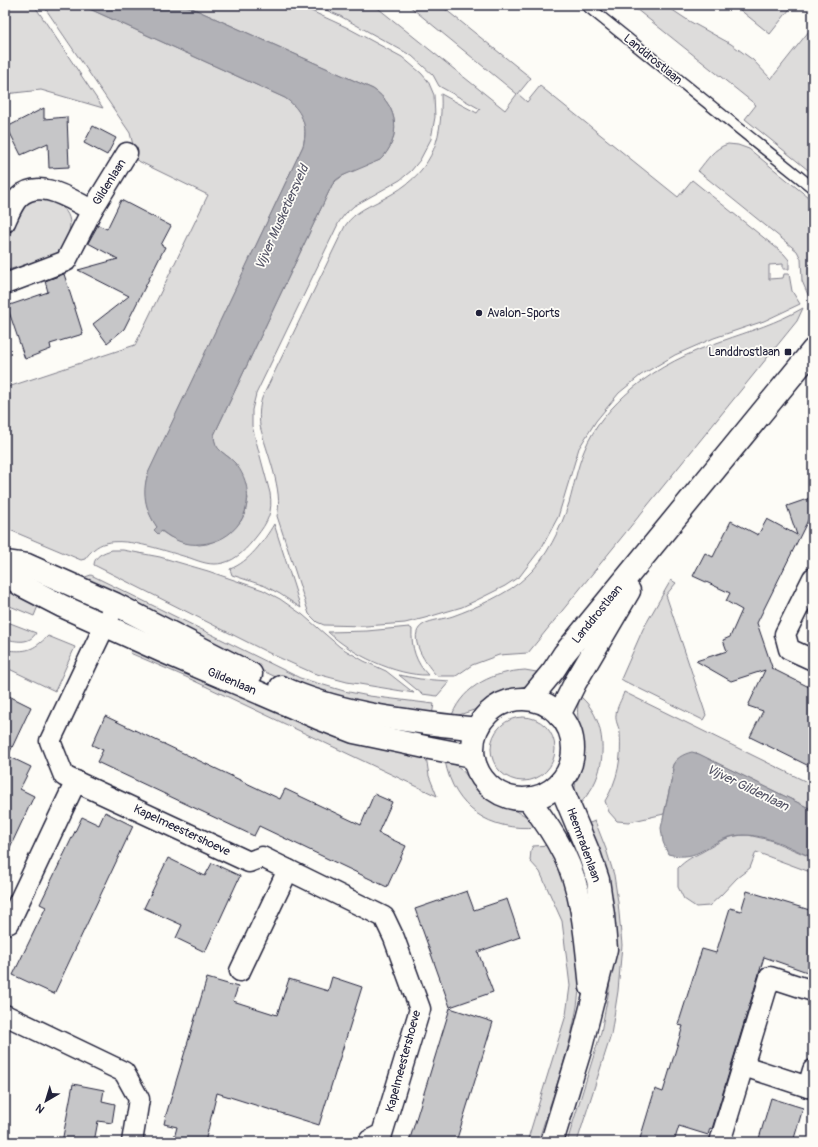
<svg xmlns="http://www.w3.org/2000/svg" width="818" height="1147" font-family="Pangolin,sans-serif">
<style>
.green{fill:#dddcdb;stroke:#807f8b}
.water{fill:#b2b2b7;stroke:#787885}
.building{fill:#c6c6c8;stroke:#22223b}
.lines{fill:none;stroke-linecap:round;stroke-linejoin:round}
.service-casing{stroke:#22223b;stroke-width:13}
.minor-casing{stroke:#22223b;stroke-width:23}
.tertiary-casing{stroke:#22223b;stroke-width:25}
.service{stroke:#fdfcf7;stroke-width:10}
.minor{stroke:#fdfcf7;stroke-width:20}
.tertiary{stroke:#fdfcf7;stroke-width:22}
.poi-dot{fill:#22223b;stroke:#fdfcf7;stroke-width:1.5}
.labels{text-anchor:middle;stroke-width:3.5;stroke-linejoin:round;paint-order:stroke}
.street-label{font-size:12px;fill:#22223b;stroke:#fdfcf7}
.poi-label{font-size:12px;fill:#22223b;stroke:#fdfcf7;text-anchor:start}
.water-label{font-size:13px;font-style:italic;fill:#545466;stroke:#fdfcf7}
</style>
<rect width="100%" height="100%" fill="#fdfcf7"/>
<filter id="ink" filterUnits="userSpaceOnUse"><feTurbulence type="fractalNoise" baseFrequency=".025" numOctaves="2"/><feDisplacementMap in="SourceGraphic" scale="8" xChannelSelector="R" yChannelSelector="G"/><feConvolveMatrix kernelMatrix="1 2 1 2 8 2 1 2 1" color-interpolation-filters="sRGB"/></filter>
<g filter="url(#ink)">
<g class="green">
<path d="M 5,5 L 34,5 L 103,108 L 41,90 L 5,94 Z"/>
<path d="M 43,5 L 81,5 L 285,98 C 303,110 308,125 303,146 L 147,476 C 143,495 146,511 157,527 L 154,530 L 158,534 L 161,531 L 170,537 L 199,545 L 207,544 L 212,542 L 230,533 L 241,521 L 245,513 L 248,498 L 231,459 L 218,449 L 215,444 L 214,435 L 332,185 C 343,172 364,166 380,160 C 402,139 399,106 373,89 L 185,5 L 298,5 L 346,27 L 402,57 L 421,73 L 428,81 L 434,95 L 435,117 L 431,139 L 420,160 L 411,171 L 400,180 L 354,206 L 345,214 L 339,222 L 256,394 L 252,410 L 252,426 L 270,493 C 273,512 268,522 256,537 C 247,548 237,560 223,563 C 211,566 201,562 190,558 C 168,552 128,537 106,543 C 97,545 90,552 85,559 L 81,560 L 5,528 L 5,388 L 135,345 L 208,195 L 130,157 L 133,145 L 130,133 Z"/>
<path d="M 320,5 L 374,5 L 505,110 L 517,94 L 408,5 L 440,5 L 531,78 L 518,94 L 527,102 L 540,86 L 678,197 L 692,180 L 784,254 L 789,260 L 789,269 L 783,269 L 783,264 L 769,265 L 769,279 L 783,278 L 784,274 L 789,274 L 792,291 L 800,304 L 764,321 L 714,338 L 675,355 L 641,375 L 619,393 L 596,421 L 579,448 L 558,517 L 542,547 L 520,576 L 505,586 L 475,601 L 462,607 L 425,618 L 405,623 L 366,626 L 324,625 L 317,622 L 309,614 L 277,516 C 284,491 266,451 260,426 C 259,416 259,408 262,398 L 345,226 C 355,211 370,206 385,198 C 430,174 443,144 441,94 L 477,113 L 480,109 L 439,86 L 433,75 L 412,56 L 340,16 L 321,8 Z"/>
<path d="M 631,5 L 665,5 L 689,21 L 731,44 L 753,60 L 771,79 L 813,26 L 813,174 L 745,119 L 756,105 Z"/>
<path d="M 734,5 L 793,5 L 770,34 Z"/>
<path d="M 728,144 L 738,145 L 749,149 L 813,201 L 813,293 L 809,297 L 802,281 L 801,259 L 797,251 L 698,171 C 707,160 714,148 728,144 Z"/>
<path d="M 41,199 C 64,203 77,216 66,239 C 63,245 61,251 55,254 C 43,261 19,266 5,271 L 5,244 L 25,206 L 32,200 Z"/>
<path d="M 803,308 L 797,321 L 528,653 L 499,655 L 472,665 L 456,676 L 437,676 C 428,667 404,635 424,624 C 431,620 444,619 453,616 C 475,608 510,593 527,576 C 546,559 561,528 569,503 C 574,486 577,468 584,451 C 593,427 613,405 632,389 C 658,367 690,352 722,341 C 750,331 777,323 803,308 Z"/>
<path d="M 274,524 L 299,602 L 301,608 L 280,594 L 265,586 L 232,575 L 230,569 C 249,562 264,541 274,524 Z"/>
<path d="M 112,550 L 123,550 L 160,557 L 208,571 L 263,590 L 280,599 L 303,615 L 340,647 L 364,661 L 386,671 L 414,693 L 347,682 L 313,673 L 269,653 L 94,565 C 94,556 104,552 112,550 Z"/>
<path d="M 91,575 L 300,678 L 344,691 L 369,696 L 434,704 L 432,715 L 407,712 L 295,686 L 229,655 L 82,578 Z"/>
<path d="M 671,580 L 676,583 L 666,595 L 706,715 L 703,720 L 624,681 L 621,679 L 643,629 Z"/>
<path d="M 5,583 L 38,604 L 38,606 L 34,616 L 5,604 Z"/>
<path d="M 5,621 L 36,633 C 29,645 16,641 5,639 Z"/>
<path d="M 409,627 L 412,629 C 411,647 416,663 428,675 C 396,676 351,654 328,632 L 367,631 Z"/>
<path d="M 48,636 L 75,647 L 55,691 L 5,667 L 5,650 C 27,652 32,651 48,636 Z"/>
<path d="M 135,646 L 426,756 L 429,776 L 437,796 L 186,677 L 130,653 Z"/>
<path d="M 525,670 L 542,673 L 529,685 L 499,693 L 487,700 L 474,710 L 453,717 L 452,715 C 464,685 494,672 525,670 Z"/>
<path d="M 399,675 L 420,679 L 450,681 L 437,696 L 422,694 Z"/>
<path d="M 624,692 L 813,785 L 813,810 L 696,753 C 686,756 674,757 672,768 L 674,768 L 664,814 L 629,822 L 617,821 L 609,812 L 605,801 C 618,780 622,758 620,733 C 619,727 615,721 616,715 C 616,708 622,699 624,692 Z"/>
<path d="M 581,697 C 604,717 607,754 596,780 C 592,790 585,798 579,805 C 577,802 576,797 575,794 C 573,780 584,764 584,748 C 583,733 572,712 581,697 Z"/>
<circle cx="523" cy="749" r="32"/>
<path d="M 445,761 C 468,766 468,785 485,797 C 502,810 524,808 537,827 C 490,832 454,808 445,761 Z"/>
<path d="M 595,821 L 606,849 L 614,875 L 618,902 L 622,945 L 618,991 L 611,1035 L 577,1142 L 567,1142 L 601,1032 L 609,990 L 613,946 L 587,824 Z"/>
<path d="M 748,835 L 770,840 L 813,858 L 813,873 L 756,852 L 750,868 L 737,878 L 721,895 L 709,906 L 696,907 L 684,899 L 678,887 L 678,868 C 686,860 692,857 702,852 C 720,842 726,835 748,835 Z"/>
<path d="M 551,845 C 574,894 587,963 575,1017 C 567,1059 551,1101 538,1142 L 527,1142 L 566,1015 L 570,986 L 562,921 L 540,872 L 530,861 L 531,850 L 533,846 Z"/>
</g>
<g class="water">
<path d="M 81,5 L 185,5 L 373,89 C 399,106 402,139 380,160 L 342,176 L 336,180 L 332,185 L 214,435 C 214,451 226,453 235,463 C 249,479 252,504 240,522 C 231,536 216,543 201,544 C 186,546 173,540 162,531 L 158,534 L 154,530 L 157,527 C 145,510 141,491 149,471 L 303,146 C 309,126 301,109 285,98 Z"/>
<path d="M 692,752 L 699,754 L 813,810 L 813,858 C 789,847 761,831 734,836 C 707,841 700,863 668,854 L 663,842 L 661,828 L 674,769 L 672,768 C 674,759 683,754 692,752 Z"/>
</g>
<g class="building">
<path d="M 44,108 L 44,119 L 67,117 L 69,167 L 49,168 L 48,143 L 21,155 L 7,127 Z"/>
<path d="M 93,126 L 116,138 L 107,155 L 84,143 Z"/>
<path d="M 121,200 L 171,226 L 161,245 L 165,247 L 124,329 L 107,343 L 93,324 L 129,296 L 78,270 L 118,259 L 88,243 L 98,225 L 107,229 Z"/>
<path d="M 64,274 L 83,334 L 50,344 L 51,349 L 25,359 L 7,306 L 48,292 L 45,281 Z"/>
<path d="M 813,497 L 813,510 L 757,623 L 772,667 L 771,668 L 813,689 L 813,768 L 750,737 L 763,711 L 748,706 L 765,670 L 731,681 L 696,661 L 727,651 L 723,640 L 730,637 L 742,610 L 726,601 L 730,593 L 693,576 L 705,553 L 713,557 L 731,521 L 758,535 L 767,519 L 797,535 L 787,506 Z"/>
<path d="M 5,694 L 31,707 L 8,756 L 31,767 L 20,789 L 34,796 L 5,858 Z"/>
<path d="M 105,716 L 280,799 L 285,789 L 361,825 L 374,794 L 392,802 L 378,833 L 406,846 L 387,887 L 259,826 L 254,836 L 97,762 L 103,750 L 92,745 Z"/>
<path d="M 105,812 L 133,826 L 54,994 L 13,975 L 46,907 L 40,904 L 82,817 L 99,825 Z"/>
<path d="M 168,858 L 205,876 L 212,863 L 240,876 L 205,952 L 176,938 L 182,925 L 144,908 Z"/>
<path d="M 467,891 L 474,910 L 507,899 L 520,937 L 478,952 L 493,992 L 450,1007 L 415,909 Z"/>
<path d="M 747,891 L 813,911 L 813,974 L 764,957 L 712,1129 L 710,1128 L 708,1135 L 679,1126 L 674,1142 L 639,1142 L 655,1089 L 663,1092 L 683,1026 L 678,1025 L 702,949 L 716,953 L 730,908 L 741,911 Z"/>
<path d="M 332,977 L 362,987 L 319,1125 L 217,1093 L 205,1142 L 173,1142 L 177,1127 L 164,1124 L 166,1115 L 207,978 L 238,987 L 233,1001 L 277,1015 L 289,979 L 328,991 Z"/>
<path d="M 450,1008 L 493,1022 L 456,1142 L 409,1142 Z"/>
<path d="M 73,1084 L 104,1090 L 102,1101 L 115,1104 L 112,1123 L 98,1121 L 94,1142 L 62,1142 Z"/>
<path d="M 771,1098 L 803,1108 L 793,1142 L 758,1142 Z"/>
</g>
<g class="lines">
<g class="service-casing">
<path id="service" d="M 586,5 L 813,188"/>
</g>
<g class="minor-casing">
<g id="minor">
<path d="M 5,222 C 9,213 13,203 19,197 C 40,177 71,200 92,210"/>
<path d="M 5,284 L 66,261 L 92,210 L 127,153"/>
<path d="M 813,578 L 785,634 L 789,649 L 813,660"/>
<path d="M 115,604 L 50,741 L 64,776 L 249,862 L 262,857 L 384,917 L 394,938 L 420,1009 L 382,1134 L 370,1140 L 370,1142"/>
<path d="M 5,924 L 9,923 L 76,781"/>
<path d="M 240,971 L 288,870"/>
<path d="M 5,1015 L 124,1072 L 139,1099 L 132,1142"/>
<path d="M 744,1066 L 808,1087"/>
<path d="M 813,1070 L 808,1087 L 813,1088"/>
<path d="M 720,1142 L 770,977 L 813,991"/>
</g>
</g>
<g class="tertiary-casing">
<g id="tertiary">
<path d="M 5,562 L 27,565 L 115,604 L 251,674"/>
<path d="M 5,573 L 21,585 L 62,606 L 162,651 L 318,718 L 354,732 L 430,748 L 472,756"/>
<path d="M 281,687 C 342,715 411,721 476,729"/>
<circle cx="523" cy="749" r="50"/>
<path d="M 530,699 L 553,671 L 564,654 L 813,350"/>
<path d="M 559,715 L 575,683 L 629,591"/>
<path d="M 529,800 C 542,817 554,834 564,854 C 584,895 586,942 591,987"/>
<path d="M 552,1142 L 581,1047 L 606,949 L 603,915 L 598,880 L 590,856 L 560,784"/>
</g>
</g>
<use href="#service" class="service"/>
<use href="#minor" class="minor"/>
<use href="#tertiary" class="tertiary"/>
</g>
</g>
<g class="poi-dot">
<circle cx="479" cy="313" r="4"/>
<rect x="784" y="348" width="8" height="8" rx="2"/>
</g>
<g class="labels">
<g class="street-label">
<text transform="translate(653 59) rotate(39)" y="4">Landdrostlaan</text>
<text transform="translate(109 182) rotate(-58)" y="4">Gildenlaan</text>
<text transform="translate(597 614) rotate(-51)" y="4">Landdrostlaan</text>
<text transform="translate(232 681) rotate(23)" y="4">Gildenlaan</text>
<text transform="translate(182 830) rotate(25)" y="4">Kapelmeestershoeve</text>
<text transform="translate(584 845) rotate(70)" y="4">Heemradenlaan</text>
<text transform="translate(403 1061) rotate(-75)" y="4">Kapelmeestershoeve</text>
</g>
<g class="poi-label">
<text x="487" y="317">Avalon-Sports</text>
<text x="780" y="356" text-anchor="end">Landdrostlaan</text>
</g>
<g class="water-label">
<text transform="translate(281 217) rotate(-66)" y="5">Vijver Musketiersveld</text>
<text transform="translate(748 787) rotate(26)" y="5">Vijver Gildenlaan</text>
</g>
</g>
<rect width="818" height="1147" fill="none" stroke="#fdfcf7" stroke-width="20"/>
<rect x="10" y="10" width="798" height="1127" fill="none" stroke="#22223b" stroke-width="1.5" filter="url(#ink)"/>
<g transform="translate(46 1101) rotate(218)" stroke="#fdfcf7" stroke-width="3" paint-order="stroke">
<path d="M0-3L7 15L0 10L-7 15Z" fill="#22223b"/>
<text y="-6" font-size="11" font-weight="bold" text-anchor="middle" fill="#22223b">N</text>
</g>
</svg>
